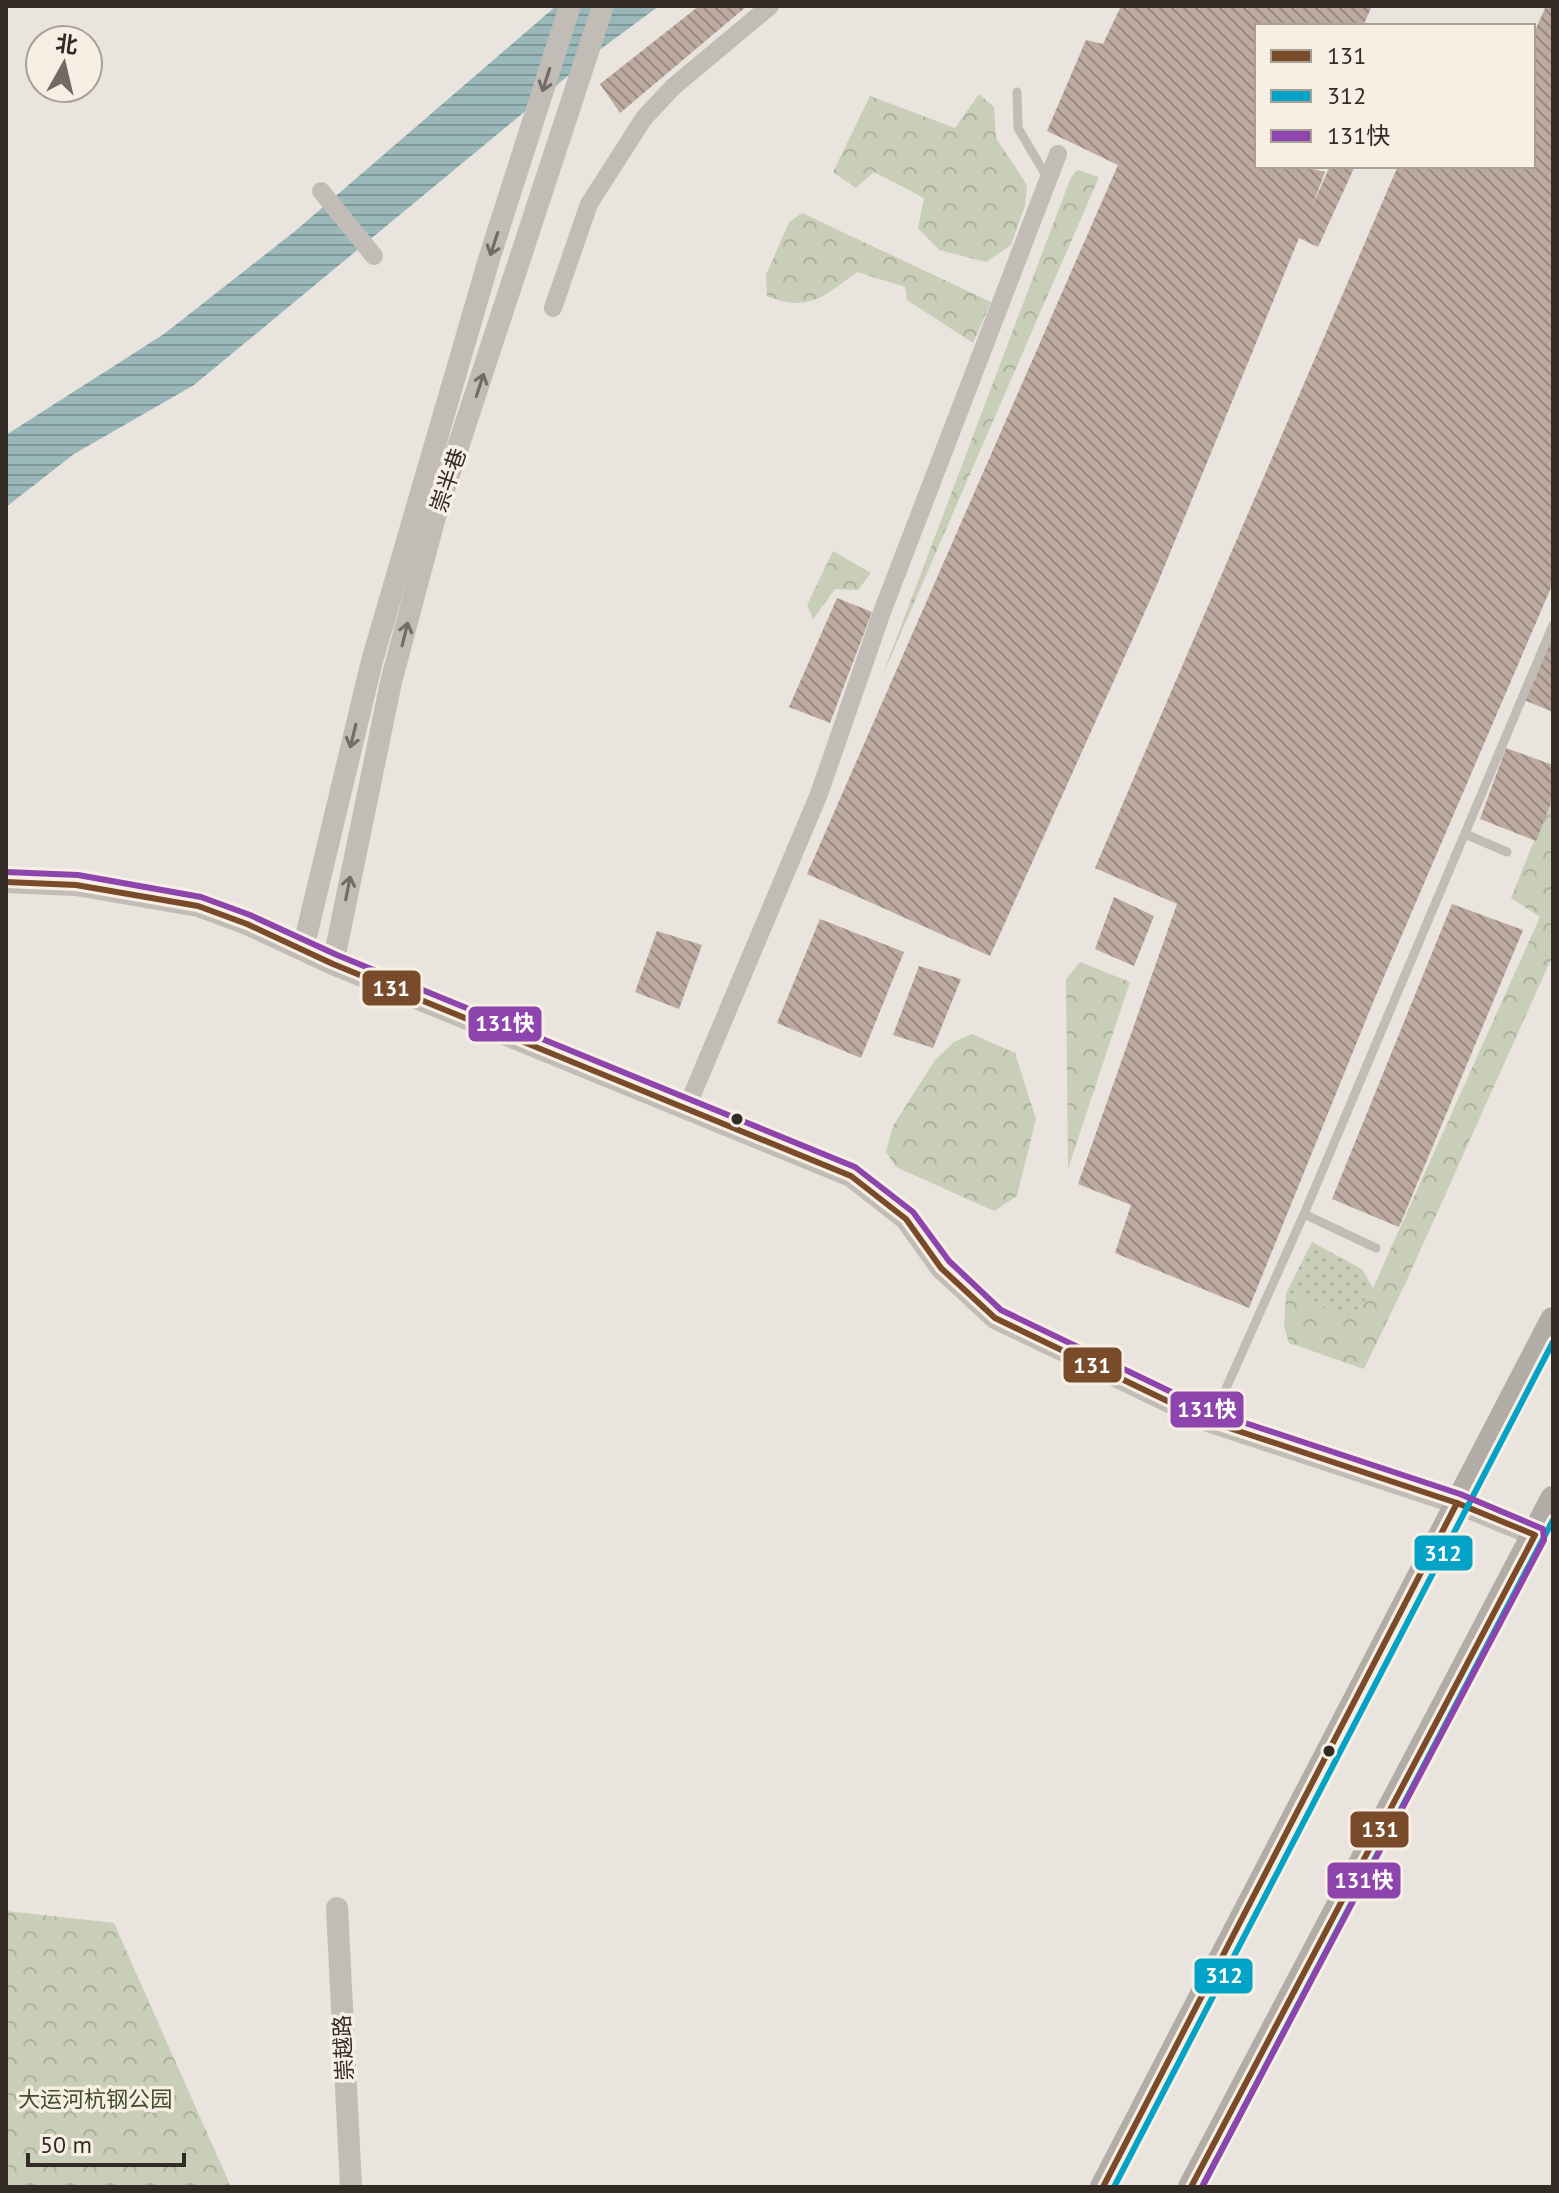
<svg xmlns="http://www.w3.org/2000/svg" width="1559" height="2193" font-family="'PT Sans','Noto Sans SC',sans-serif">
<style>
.grass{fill:url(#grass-dots)}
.forest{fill:url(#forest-crowns)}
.water{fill:url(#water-rules)}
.building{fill:url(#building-back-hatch)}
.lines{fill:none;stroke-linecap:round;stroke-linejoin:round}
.service{stroke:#c1bcb6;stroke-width:9}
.minor{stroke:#c1bcb6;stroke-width:18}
.tertiary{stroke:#c1bcb6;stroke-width:22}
.secondary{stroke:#b2aca7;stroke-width:26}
.bus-1-casing{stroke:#f7efe3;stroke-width:12}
.bus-2-casing{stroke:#f7efe3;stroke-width:12}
.bus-3-casing{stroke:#f7efe3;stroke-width:12}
.bus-1{stroke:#7a4b2a;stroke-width:6}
.bus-2{stroke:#02a3c6;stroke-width:6}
.bus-3{stroke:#8e44ad;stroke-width:6}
.oneway{stroke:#726c66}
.bus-dot{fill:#322a25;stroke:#f7efe3;stroke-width:3}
.labels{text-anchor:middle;stroke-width:7;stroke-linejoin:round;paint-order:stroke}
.street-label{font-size:22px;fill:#322a25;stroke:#f7efe3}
.park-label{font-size:22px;fill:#404e2b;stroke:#f7efe3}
.line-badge{stroke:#f7efe3;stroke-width:3}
.badge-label{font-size:22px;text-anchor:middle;font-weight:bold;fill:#fff}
</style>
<defs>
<pattern id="grass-dots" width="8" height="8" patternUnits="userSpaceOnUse" patternTransform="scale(2)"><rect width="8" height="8" fill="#c9ceb8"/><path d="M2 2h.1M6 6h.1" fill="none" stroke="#adb19e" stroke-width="1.8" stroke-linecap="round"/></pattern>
<pattern id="forest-crowns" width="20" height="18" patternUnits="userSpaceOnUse" patternTransform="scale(2)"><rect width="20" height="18" fill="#c9ceb8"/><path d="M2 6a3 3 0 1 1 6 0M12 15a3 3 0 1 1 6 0" fill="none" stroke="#adb19e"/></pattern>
<pattern id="water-rules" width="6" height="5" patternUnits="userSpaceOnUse" patternTransform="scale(2)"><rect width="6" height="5" fill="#9ab8b9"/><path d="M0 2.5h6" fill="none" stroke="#7e9696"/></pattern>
<pattern id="building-back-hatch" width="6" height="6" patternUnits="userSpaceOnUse" patternTransform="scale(2)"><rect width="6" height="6" fill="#bca99f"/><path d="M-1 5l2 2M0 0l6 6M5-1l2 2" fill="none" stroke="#998a81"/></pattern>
</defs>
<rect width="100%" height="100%" fill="#e9e4dd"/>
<path class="grass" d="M 1312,1242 L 1362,1269 L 1373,1288 L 1354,1317 L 1286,1293 Z"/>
<g class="forest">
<path d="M 979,94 L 994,107 L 996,138 L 1027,185 L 1025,205 L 1011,245 L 986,262 L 939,250 L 918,228 L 924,198 L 874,172 L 856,188 L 833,172 L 870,96 L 955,128 Z"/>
<path d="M 1078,170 L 1099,177 L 881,679 L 1071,177 Z"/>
<path d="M 802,213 L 991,302 L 973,343 L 907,300 L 905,287 L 857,272 C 824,296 809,313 767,296 L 766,275 L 789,222 Z"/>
<path d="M 833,551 L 871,573 L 858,590 L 835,589 L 813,619 L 807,605 Z"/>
<path d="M 1553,794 L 1553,955 L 1406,1282 L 1364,1369 L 1289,1343 L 1284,1326 L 1286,1293 L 1354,1317 L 1373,1288 L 1540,917 L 1511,898 Z"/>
<path d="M 1080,962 L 1130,982 L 1068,1169 L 1066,979 Z"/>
<path d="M 972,1034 L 1015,1053 L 1036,1119 L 1017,1196 L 994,1211 L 896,1167 L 886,1152 L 893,1126 L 935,1060 L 954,1042 Z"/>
<path d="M 6,1911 L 114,1923 L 231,2187 L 6,2187 Z"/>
</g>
<path class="water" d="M 556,6 L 659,6 L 598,51 L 194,385 L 74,454 L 6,507 L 6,435 L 164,334 L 294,232 Z"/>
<g class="building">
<path d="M 699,6 L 747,6 L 620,113 L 600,84 Z"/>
<path d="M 1121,6 L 1372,6 L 1363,26 L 1257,26 L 1257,166 L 1301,166 L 1325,172 L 1311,209 L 1330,166 L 1355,166 L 1318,247 L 1299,238 L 1156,587 L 990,956 L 807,874 L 1118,165 L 1047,131 L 1086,40 L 1103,44 Z"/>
<path d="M 1546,6 L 1553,6 L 1553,583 L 1374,1000 L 1249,1308 L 1115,1253 L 1131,1205 L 1078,1184 L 1177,904 L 1095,868 L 1398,166 L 1462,166 L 1470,169 L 1472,166 L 1533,166 L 1533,35 Z"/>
<path d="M 837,598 L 872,612 L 830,723 L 789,707 Z"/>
<path d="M 1553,632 L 1553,712 L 1524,700 Z"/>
<path d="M 1506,748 L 1553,765 L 1553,798 L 1536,841 L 1480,819 Z"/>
<path d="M 1114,897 L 1154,916 L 1134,966 L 1095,949 Z"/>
<path d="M 1452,904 L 1523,930 L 1399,1227 L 1332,1199 Z"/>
<path d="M 820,919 L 904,952 L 861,1058 L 777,1023 Z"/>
<path d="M 657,931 L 702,945 L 679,1009 L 635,992 Z"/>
<path d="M 919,966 L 961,979 L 933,1048 L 893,1035 Z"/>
</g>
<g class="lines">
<g class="service">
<path d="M 1017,92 L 1018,128 L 1048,179"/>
<path d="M 1465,834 L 1507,852"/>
<path d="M 1304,1214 L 1376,1248"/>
<path d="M 1211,1422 L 1304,1214 L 1553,625"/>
</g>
<g class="minor">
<path d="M 321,191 L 374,256"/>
<path d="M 553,308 L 589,204 L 644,118 L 673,87 L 770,6"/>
<path d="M 687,1107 L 819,794 L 882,612 L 1058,154"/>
</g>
<g class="tertiary">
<path d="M 6,882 L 76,885 L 198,906 L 247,924 L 333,964 L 851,1176 L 906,1219 L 941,1268 L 995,1318 L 1211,1422 L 1457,1503 L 1535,1535"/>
<path d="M 303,949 L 372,661 L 490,256 L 570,6"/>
<path d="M 333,964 L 391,682 L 435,517 L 603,6"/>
<path d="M 337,1908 L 351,2187"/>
</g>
<g class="secondary">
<path d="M 1103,2187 L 1553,1320"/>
<path d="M 1191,2187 L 1553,1499"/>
</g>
<g class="bus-1-casing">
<g id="bus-1">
<path d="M 6,882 L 76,885 L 198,906 L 247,924 L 333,964 L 851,1176 L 906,1219 L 941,1268 L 995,1318 L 1211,1422 L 1457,1503 L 1535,1535 L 1191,2187"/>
<path d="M 1103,2187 L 1457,1503"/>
</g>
</g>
<g class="bus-2-casing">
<g id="bus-2">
<path d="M 1114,2187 L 1553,1342"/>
<path d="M 1202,2187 L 1553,1520"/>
</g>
</g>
<g class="bus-3-casing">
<path id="bus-3" d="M 6,872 L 78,875 L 201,897 L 250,915 L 337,955 L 855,1167 L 913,1212 L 949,1261 L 1001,1310 L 1215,1413 L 1460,1494 L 1543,1529 L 1544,1540 L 1202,2187"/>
</g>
<use href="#bus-1" class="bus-1"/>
<use href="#bus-2" class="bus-2"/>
<use href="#bus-3" class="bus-3"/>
</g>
<defs><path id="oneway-shaft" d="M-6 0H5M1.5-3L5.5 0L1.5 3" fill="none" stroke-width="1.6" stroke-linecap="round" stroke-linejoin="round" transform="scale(2)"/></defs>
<g class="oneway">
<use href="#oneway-shaft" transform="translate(546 80) rotate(108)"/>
<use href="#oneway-shaft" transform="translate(494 244) rotate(108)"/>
<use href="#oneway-shaft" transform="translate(480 385) rotate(-72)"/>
<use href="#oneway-shaft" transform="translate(405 634) rotate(-76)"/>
<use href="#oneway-shaft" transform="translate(353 736) rotate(104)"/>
<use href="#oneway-shaft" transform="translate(348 888) rotate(-79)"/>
</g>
<g class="bus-dot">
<circle cx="737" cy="1119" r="7"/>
<circle cx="1329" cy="1751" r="7"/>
</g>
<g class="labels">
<g class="street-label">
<text transform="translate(448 480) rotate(-71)" y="8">崇半巷</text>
<text transform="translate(343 2048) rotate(-93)" y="8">崇越路</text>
</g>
<g class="park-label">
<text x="95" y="2107">大运河杭钢公园</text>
</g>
</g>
<g class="line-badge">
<rect x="361" y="969" width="61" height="38" rx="8" fill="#7a4b2a"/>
<rect x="467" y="1005" width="76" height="38" rx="8" fill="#8e44ad"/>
<rect x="1062" y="1346" width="61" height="38" rx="8" fill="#7a4b2a"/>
<rect x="1169" y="1390" width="76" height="39" rx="8" fill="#8e44ad"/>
<rect x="1413" y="1534" width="61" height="38" rx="8" fill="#02a3c6"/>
<rect x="1349" y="1810" width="61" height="39" rx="8" fill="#7a4b2a"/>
<rect x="1326" y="1861" width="76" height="39" rx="8" fill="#8e44ad"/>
<rect x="1193" y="1957" width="61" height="38" rx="8" fill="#02a3c6"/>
</g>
<g class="badge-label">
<text x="391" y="996">131</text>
<text x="505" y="1031">131快</text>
<text x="1092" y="1373">131</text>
<text x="1207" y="1417">131快</text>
<text x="1443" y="1561">312</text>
<text x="1380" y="1837">131</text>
<text x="1364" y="1888">131快</text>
<text x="1224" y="1983">312</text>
</g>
<rect width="1559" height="2193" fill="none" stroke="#322a25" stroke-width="16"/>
<rect x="1255" y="24" width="280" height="144" fill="#f7efe3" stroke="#a8a097" stroke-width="2"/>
<rect x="1271" y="50" width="40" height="12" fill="#7a4b2a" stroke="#a8a097" stroke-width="2"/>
<text x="1327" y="64" font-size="24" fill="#322a25">131</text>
<rect x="1271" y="90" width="40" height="12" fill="#02a3c6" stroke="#a8a097" stroke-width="2"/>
<text x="1327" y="104" font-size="24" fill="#322a25">312</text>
<rect x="1271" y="130" width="40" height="12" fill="#8e44ad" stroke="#a8a097" stroke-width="2"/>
<text x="1327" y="144" font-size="24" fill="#322a25">131快</text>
<g transform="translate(64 64) rotate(8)"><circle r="38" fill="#f7efe3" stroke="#a8a097" stroke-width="2"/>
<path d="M0-6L14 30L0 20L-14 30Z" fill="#726b65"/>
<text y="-12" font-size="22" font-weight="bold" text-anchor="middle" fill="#322a25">北</text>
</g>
<path d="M28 2153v12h156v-12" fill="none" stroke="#322a25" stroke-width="4"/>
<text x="40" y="2153" font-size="24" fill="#322a25" stroke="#f7efe3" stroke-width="6" paint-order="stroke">50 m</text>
</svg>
